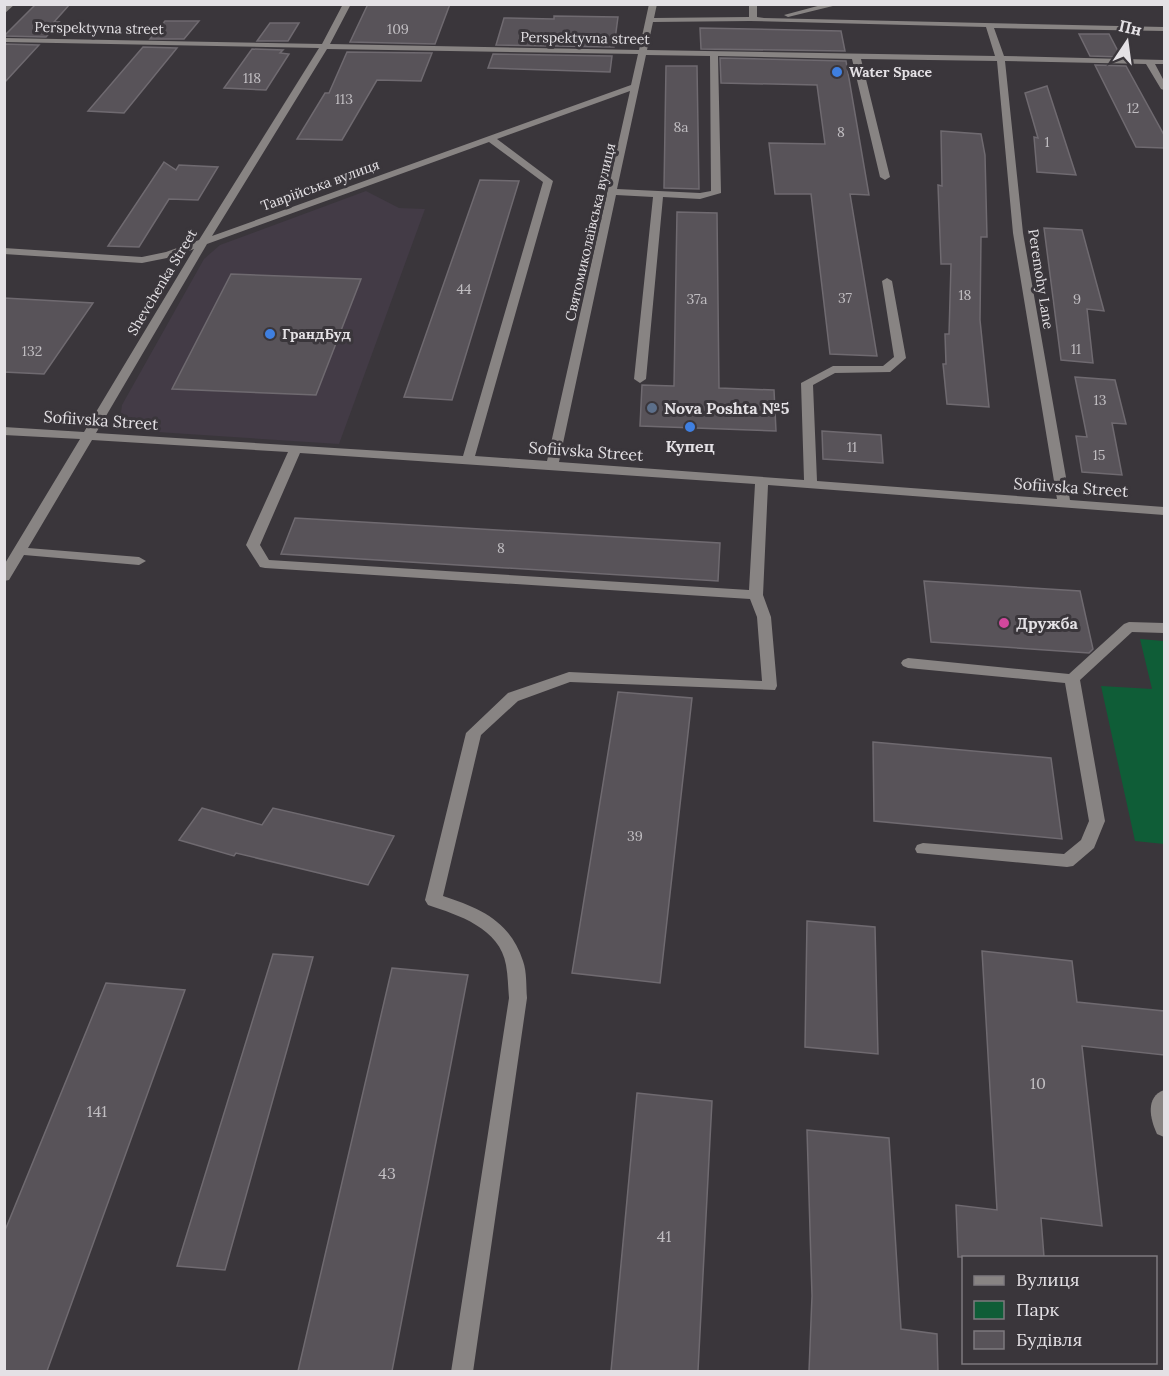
<svg xmlns="http://www.w3.org/2000/svg" width="1169" height="1376" font-family="Lora,serif">
<style>
.built{fill:#433b46}
.green{fill:#0f5d37}
.building{fill:#585359;stroke:#6f6a70;stroke-width:1.5}
.lines{fill:none;stroke-linecap:round;stroke-linejoin:round}
.minor{fill:#888483;fill-rule:evenodd}
.shop-dot{fill:#3f7fe0;stroke:#3a363b;stroke-width:2}
.service-dot{fill:#5c6f8a;stroke:#3a363b;stroke-width:2}
.hotel-dot{fill:#d1479c;stroke:#3a363b;stroke-width:2}
.labels{text-anchor:middle;stroke-width:6;stroke-linejoin:round;paint-order:stroke}
.far-street-label{font-size:14px;fill:#e4e1e5;stroke:#3a363b}
.number-label{font-size:14px;fill:#c1bec2}
.far-poi-label{font-size:14px;font-weight:bold;fill:#e4e1e5;stroke:#3a363b;text-anchor:start}
.poi-label{font-size:16px;font-weight:bold;fill:#e4e1e5;stroke:#3a363b;text-anchor:start}
.street-label{font-size:16px;fill:#e4e1e5;stroke:#3a363b}
.near-number-label{font-size:16px;fill:#c1bec2}
</style>
<rect width="100%" height="100%" fill="#3a363b"/>
<path class="built" d="M 366,191 L 399,208 L 425,209 L 339,444 L 142,431 L 120,420 L 122,405 L 204,259 L 220,245 Z"/>
<path class="green" d="M 1140,639 L 1164,641 L 1164,844 L 1135,841 L 1101,686 L 1152,689 Z"/>
<g class="building">
<path d="M 36,4 L 70,4 L 54,22 L 59,22 L 46,37 L 4,36 Z"/>
<path d="M 368,4 L 450,4 L 435,44 L 350,42 Z"/>
<path d="M 554,16 L 618,17 L 614,47 L 496,45 L 504,18 L 554,19 Z"/>
<path d="M 165,21 L 199,21 L 184,39 L 150,39 Z"/>
<path d="M 270,23 L 299,23 L 288,41 L 257,41 Z"/>
<path d="M 700,28 L 841,31 L 845,51 L 701,49 Z"/>
<path d="M 1079,34 L 1109,34 L 1121,57 L 1090,56 Z"/>
<path d="M 4,44 L 39,45 L 4,83 Z"/>
<path d="M 143,47 L 177,48 L 124,113 L 88,111 Z"/>
<path d="M 252,49 L 283,50 L 280,53 L 289,54 L 266,90 L 224,88 Z"/>
<path d="M 347,52 L 432,53 L 421,81 L 377,80 L 342,140 L 297,139 L 325,93 L 329,93 Z"/>
<path d="M 493,54 L 612,56 L 610,72 L 488,68 Z"/>
<path d="M 720,58 L 846,61 L 869,195 L 850,194 L 877,356 L 830,354 L 811,194 L 775,194 L 769,143 L 825,144 L 817,85 L 721,83 Z"/>
<path d="M 1095,65 L 1126,66 L 1164,135 L 1164,148 L 1136,147 Z"/>
<path d="M 666,66 L 697,66 L 699,189 L 664,188 Z"/>
<path d="M 1047,86 L 1076,175 L 1037,172 L 1034,137 L 1038,138 L 1025,93 Z"/>
<path d="M 941,131 L 981,134 L 985,155 L 987,237 L 981,237 L 980,320 L 989,407 L 947,404 L 943,364 L 946,364 L 945,334 L 949,334 L 951,264 L 941,264 L 938,185 L 942,186 Z"/>
<path d="M 164,162 L 176,170 L 179,165 L 218,167 L 198,200 L 169,199 L 139,247 L 108,246 Z"/>
<path d="M 480,180 L 519,181 L 452,400 L 404,397 Z"/>
<path d="M 677,212 L 717,213 L 719,388 L 774,390 L 776,431 L 640,426 L 642,385 L 674,386 Z"/>
<path d="M 1044,228 L 1082,230 L 1104,311 L 1087,309 L 1093,363 L 1061,360 Z"/>
<path d="M 231,274 L 361,279 L 316,395 L 172,389 Z"/>
<path d="M 4,298 L 93,303 L 44,374 L 4,372 Z"/>
<path d="M 1075,377 L 1115,380 L 1126,424 L 1112,423 L 1122,475 L 1082,472 L 1076,436 L 1087,437 Z"/>
<path d="M 822,431 L 881,435 L 883,463 L 823,459 Z"/>
<path d="M 295,518 L 720,543 L 718,581 L 281,554 Z"/>
<path d="M 924,581 L 1080,591 L 1093,649 L 1089,653 L 931,642 Z"/>
<path d="M 618,692 L 692,698 L 660,983 L 572,973 Z"/>
<path d="M 873,742 L 1051,758 L 1062,839 L 874,821 Z"/>
<path d="M 202,808 L 262,825 L 273,808 L 394,836 L 368,885 L 236,853 L 234,856 L 179,840 Z"/>
<path d="M 807,921 L 875,927 L 878,1054 L 805,1047 Z"/>
<path d="M 982,951 L 1072,961 L 1077,1002 L 1164,1011 L 1164,1055 L 1082,1046 L 1102,1226 L 1041,1218 L 1044,1257 L 958,1257 L 956,1205 L 997,1210 Z"/>
<path d="M 273,954 L 313,957 L 225,1270 L 177,1266 Z"/>
<path d="M 392,968 L 468,975 L 392,1371 L 298,1371 Z"/>
<path d="M 106,983 L 185,990 L 47,1371 L 4,1371 L 4,1233 Z"/>
<path d="M 637,1093 L 712,1101 L 698,1371 L 611,1371 Z"/>
<path d="M 807,1130 L 889,1138 L 901,1329 L 937,1334 L 938,1371 L 809,1371 L 812,1296 Z"/>
</g>
<g class="lines">
<g class="minor">
<path d="M 7,4 L 15,4 L 4,14 L 4,7 Z"/>
<path d="M 343,4 L 351,4 L 330,44 L 639,50 L 649,4 L 657,4 L 654,18 L 749,17 L 749,4 L 757,4 L 757,17 L 764,18 L 1164,27 L 1164,31 L 994,28 L 1004,56 L 1164,60 L 1164,64 L 1155,64 L 1164,81 L 1164,90 L 1161,89 L 1146,64 L 1005,61 L 1023,233 L 1070,500 L 1164,507 L 1164,515 L 768,485 L 763,595 L 771,617 L 777,686 L 775,690 L 570,682 L 518,701 L 481,735 L 443,896 C 480,908 510,921 523,961 C 527,972 526,986 527,998 L 473,1372 L 451,1372 L 509,998 C 508,987 508,976 506,965 C 500,928 458,915 428,905 L 425,900 L 466,733 L 508,693 L 569,672 L 762,681 L 757,617 L 750,599 L 265,568 L 260,567 L 246,545 L 288,452 L 92,440 L 28,548 L 139,557 L 146,561 L 139,565 L 24,555 L 9,580 L 4,581 L 4,565 L 80,439 L 4,435 L 4,427 L 84,432 L 194,249 L 172,257 L 142,263 L 4,254 L 4,248 L 142,257 L 166,252 L 199,240 L 319,48 L 4,42 L 4,38 L 322,44 ZM 750,21 L 986,27 L 995,56 L 647,50 L 653,22 ZM 327,49 L 638,54 L 631,85 L 212,236 ZM 646,55 L 710,56 L 711,191 L 700,193 L 617,189 ZM 718,56 L 852,59 L 880,177 L 885,180 L 890,177 L 861,59 L 997,61 L 1013,233 L 1057,499 L 817,481 L 813,385 L 835,373 L 890,372 L 906,358 L 892,281 L 887,278 L 882,281 L 894,357 L 883,366 L 833,366 L 801,383 L 804,480 L 559,462 L 616,195 L 653,197 L 634,379 L 640,383 L 646,379 L 663,197 L 700,199 L 721,193 ZM 630,91 L 547,461 L 475,456 L 553,181 L 497,139 ZM 489,142 L 543,182 L 463,456 L 96,433 L 207,244 ZM 300,453 L 755,484 L 749,590 L 269,560 L 260,545 Z"/>
<path d="M 825,4 L 841,4 L 788,17 L 784,15 Z"/>
<path d="M 1129,622 L 1164,623 L 1164,633 L 1132,632 L 1080,680 L 1105,821 L 1094,848 L 1073,866 L 1067,867 L 917,853 L 915,849 L 917,845 L 923,843 L 1064,854 L 1081,840 L 1089,821 L 1065,683 L 908,668 L 903,666 L 901,663 L 903,660 L 908,658 L 1069,674 L 1124,624 Z"/>
<path d="M 1164,1090 L 1164,1137 L 1157,1134 C 1150,1119 1145,1097 1164,1090 Z"/>
</g>
</g>
<g class="shop-dot">
<circle cx="837" cy="72" r="6"/>
<circle cx="270" cy="334" r="6"/>
<circle cx="690" cy="427" r="6"/>
</g>
<circle class="service-dot" cx="652" cy="408" r="6"/>
<circle class="hotel-dot" cx="1004" cy="623" r="6"/>
<g class="labels">
<g class="far-street-label">
<text transform="translate(99 28) rotate(1)" y="5">Perspektyvna street</text>
<text transform="translate(585 38) rotate(1)" y="5">Perspektyvna street</text>
<text transform="translate(320 185) rotate(-20)" y="5">Таврійська вулиця</text>
<text transform="translate(590 232) rotate(-77)" y="5">Святомиколаївська вулиця</text>
<text transform="translate(1041 279) rotate(81)" y="5">Peremohy Lane</text>
<text transform="translate(162 282) rotate(-59)" y="5">Shevchenka Street</text>
</g>
<g class="number-label">
<text x="398" y="34">109</text>
<text x="252" y="83">118</text>
<text x="344" y="104">113</text>
<text x="1133" y="113">12</text>
<text x="681" y="132">8а</text>
<text x="841" y="137">8</text>
<text x="1047" y="147">1</text>
<text x="464" y="294">44</text>
<text x="965" y="300">18</text>
<text x="845" y="303">37</text>
<text x="697" y="304">37а</text>
<text x="1077" y="304">9</text>
<text x="1076" y="354">11</text>
<text x="32" y="356">132</text>
<text x="1100" y="405">13</text>
<text x="852" y="452">11</text>
<text x="1099" y="460">15</text>
<text x="501" y="553">8</text>
<text x="635" y="841">39</text>
</g>
<g class="far-poi-label">
<text x="849" y="77">Water Space</text>
<text x="282" y="339">ГрандБуд</text>
</g>
<g class="poi-label">
<text x="664" y="414">Nova Poshta №5</text>
<text x="690" y="452" text-anchor="middle">Купец</text>
<text x="1016" y="629">Дружба</text>
</g>
<g class="street-label">
<text transform="translate(101 420) rotate(4)" y="6">Sofiivska Street</text>
<text transform="translate(586 451) rotate(4)" y="6">Sofiivska Street</text>
<text transform="translate(1071 487) rotate(4)" y="6">Sofiivska Street</text>
</g>
<g class="near-number-label">
<text x="1038" y="1089">10</text>
<text x="97" y="1117">141</text>
<text x="387" y="1179">43</text>
<text x="664" y="1242">41</text>
</g>
</g>
<rect width="1169" height="1376" fill="none" stroke="#e4e1e5" stroke-width="12"/>
<rect x="962" y="1256" width="195" height="108" fill="#3a363b" stroke="#7e7a7f" stroke-width="1.5"/>
<rect x="974" y="1276" width="30" height="9" fill="#888483" stroke="#7e7a7f" stroke-width="1.5"/>
<text x="1016" y="1286" font-size="18" fill="#e4e1e5">Вулиця</text>
<rect x="974" y="1301" width="30" height="18" fill="#0f5d37" stroke="#7e7a7f" stroke-width="1.5"/>
<text x="1016" y="1316" font-size="18" fill="#e4e1e5">Парк</text>
<rect x="974" y="1331" width="30" height="18" fill="#585359" stroke="#7e7a7f" stroke-width="1.5"/>
<text x="1016" y="1346" font-size="18" fill="#e4e1e5">Будівля</text>
<g transform="translate(1127 42) rotate(13)" stroke="#3a363b" stroke-width="4.5" paint-order="stroke">
<path d="M0-4.5L10 22L0 15L-10 22Z" fill="#e4e1e5"/>
<text y="-9" font-size="16" font-weight="bold" text-anchor="middle" fill="#e4e1e5">Пн</text>
</g>
</svg>
